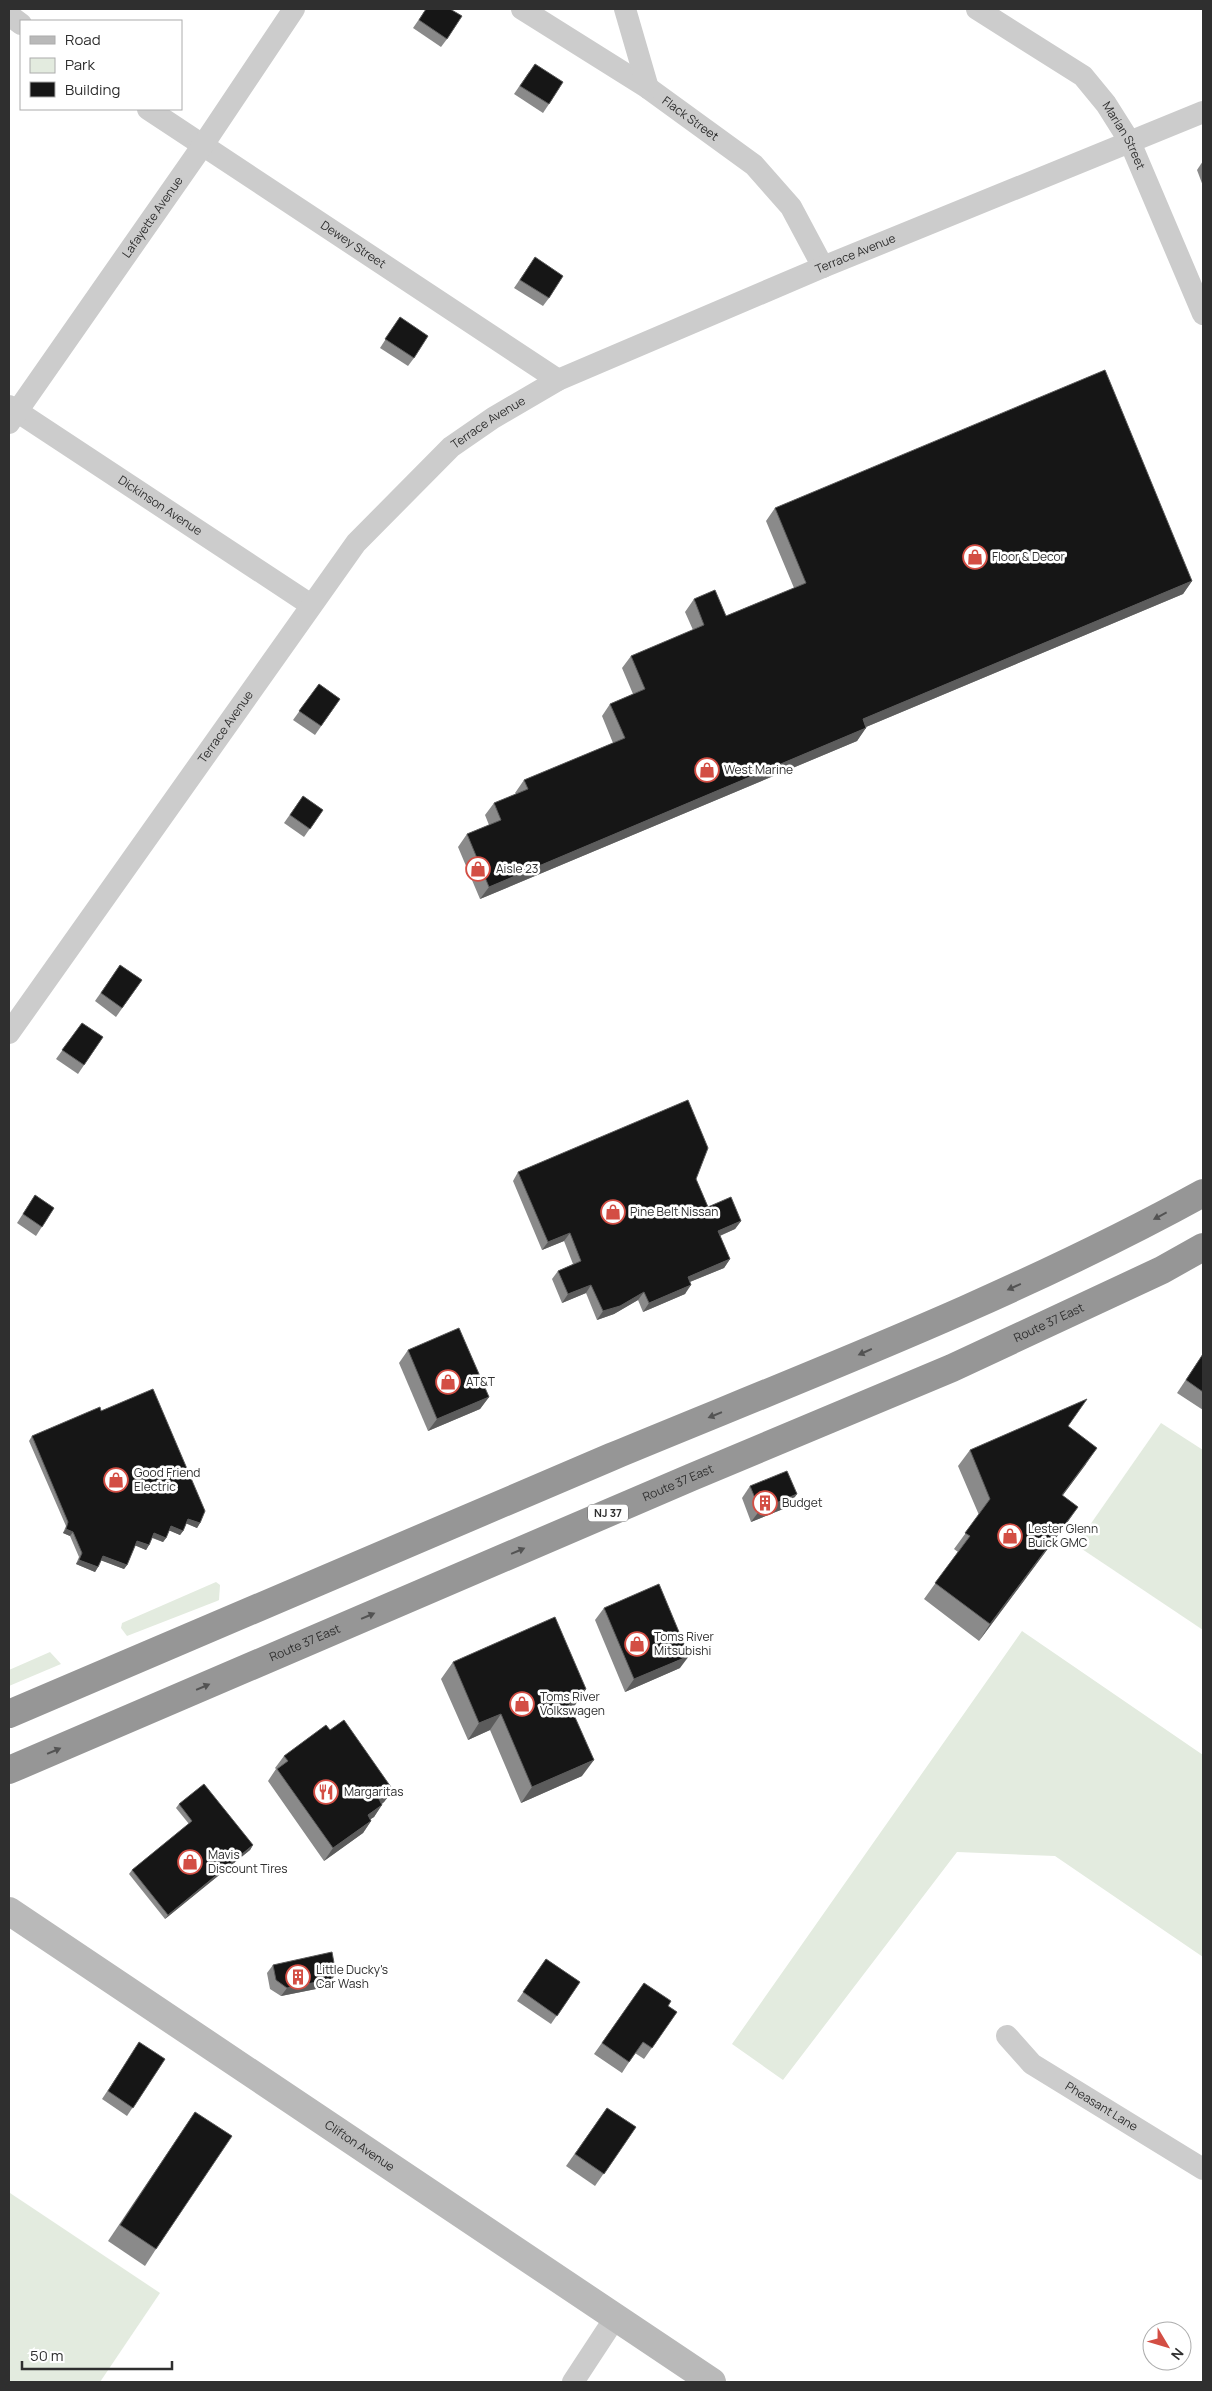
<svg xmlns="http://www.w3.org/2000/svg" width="1212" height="2391" font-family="Manrope,sans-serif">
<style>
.green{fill:#e3ebdf}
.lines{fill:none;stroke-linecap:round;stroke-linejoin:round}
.street{stroke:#ccc;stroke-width:22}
.secondary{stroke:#b9b9b9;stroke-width:28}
.highway{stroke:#969696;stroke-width:28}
.wall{fill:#8a8a8a}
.shaded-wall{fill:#5c5c5c}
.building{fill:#161616;stroke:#5c5c5c}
.oneway{fill:#535353}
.labels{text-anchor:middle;stroke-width:5;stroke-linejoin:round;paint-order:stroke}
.shield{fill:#fff;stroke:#6d6d6d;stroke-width:1}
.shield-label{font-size:11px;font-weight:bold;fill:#2f2f2f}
.street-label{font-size:12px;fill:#2f2f2f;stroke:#fff}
.poi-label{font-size:12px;fill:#2f2f2f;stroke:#fff;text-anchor:start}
</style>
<rect width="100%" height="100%" fill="#fff"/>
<g class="green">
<path d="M 1161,1423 L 1203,1450 L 1203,1630 L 1076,1545 Z"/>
<path d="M 216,1582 L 220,1585 L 219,1600 L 217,1601 L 127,1636 L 121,1628 L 122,1623 Z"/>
<path d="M 1022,1631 L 1203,1755 L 1203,1957 L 1055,1856 L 957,1852 L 783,2080 L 732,2044 Z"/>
<path d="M 50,1652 L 61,1664 L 9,1686 L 9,1670 Z"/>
<path d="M 10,2193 L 160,2293 L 100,2382 L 9,2382 Z"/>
</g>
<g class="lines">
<g class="street">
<path id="s1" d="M 522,9 L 648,88 L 754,165 L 791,207 L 823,267"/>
<path d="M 625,9 L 648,88"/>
<path id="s2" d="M 977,9 L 1083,76 L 1106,104 L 1130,142 L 1203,314"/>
<path d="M 9,15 L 21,24"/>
<path id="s3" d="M 148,109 L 558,380"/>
<path id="s4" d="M 9,406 L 311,605"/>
<path id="s5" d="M 9,423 L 203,145 L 294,9"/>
<path id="s6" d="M 9,1033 L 356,543 L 451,447 L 493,418 L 558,380 L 823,267 L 1203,112"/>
<path id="s7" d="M 1007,2036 L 1032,2064 L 1203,2169"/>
<path d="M 573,2382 L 615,2318"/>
</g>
<path class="secondary" id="s8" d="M 9,1911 L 712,2382"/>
<g class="highway">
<path d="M 9,1714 C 210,1628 410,1541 611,1457 C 811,1374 1014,1297 1203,1193"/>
<path id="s9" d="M 9,1770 L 692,1477 L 952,1368 L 1162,1270 L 1203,1247"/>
</g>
</g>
<g class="wall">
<path d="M 426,9 L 447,39 L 441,47 L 413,28 Z"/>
<path d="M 529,72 L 549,104 L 543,113 L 514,94 Z"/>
<path d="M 1203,161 L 1203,186 L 1197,170 Z"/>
<path d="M 529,266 L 549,298 L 543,306 L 514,288 Z"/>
<path d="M 400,317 L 414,358 L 408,366 L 380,348 Z"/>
<path d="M 775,508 L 1192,581 L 1183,594 L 866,727 L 857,741 L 480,899 L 458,847 L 467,834 L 489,825 L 485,815 L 494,803 L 516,794 L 515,793 L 524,780 L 613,743 L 602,716 L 610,704 L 633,694 L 622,668 L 631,656 L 693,630 L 685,612 L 694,599 L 726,616 L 794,588 L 766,521 Z"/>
<path d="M 319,684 L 340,699 L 315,735 L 293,720 Z"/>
<path d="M 303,796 L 323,810 L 304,837 L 284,823 Z"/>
<path d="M 120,965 L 142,980 L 116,1017 L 95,1001 Z"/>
<path d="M 82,1023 L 103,1037 L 78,1074 L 56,1059 Z"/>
<path d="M 518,1172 L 696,1179 L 708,1207 L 741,1221 L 735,1229 L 720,1236 L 730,1259 L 724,1268 L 690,1282 L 685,1294 L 643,1312 L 638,1300 L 614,1314 L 597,1320 L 586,1293 L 562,1303 L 552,1279 L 558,1271 L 573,1264 L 564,1241 L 542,1250 L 513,1181 Z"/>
<path d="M 35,1195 L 54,1208 L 36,1236 L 17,1223 Z"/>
<path d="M 408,1350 L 489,1397 L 480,1409 L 428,1431 L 399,1363 Z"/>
<path d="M 1203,1354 L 1203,1410 L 1177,1393 Z"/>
<path d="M 101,1411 L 200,1523 L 197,1528 L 186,1523 L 183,1531 L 180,1535 L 169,1530 L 166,1538 L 163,1542 L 152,1538 L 149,1545 L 146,1550 L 135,1545 L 127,1565 L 124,1569 L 101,1560 L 98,1567 L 95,1572 L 76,1564 L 79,1557 L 70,1536 L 63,1533 L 66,1526 L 29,1441 L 32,1436 Z"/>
<path d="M 1068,1426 L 1086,1464 L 1063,1495 L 1067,1523 L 979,1641 L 924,1599 L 958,1552 L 954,1549 L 979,1515 L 958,1466 L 970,1450 Z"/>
<path d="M 750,1486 L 788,1507 L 751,1522 L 742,1498 Z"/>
<path d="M 604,1608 L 680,1668 L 625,1692 L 595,1620 Z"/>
<path d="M 453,1662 L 586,1689 L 575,1705 L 571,1707 L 582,1776 L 521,1803 L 490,1730 L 468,1740 L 441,1679 Z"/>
<path d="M 330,1730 L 393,1790 L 384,1802 L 382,1804 L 374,1817 L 370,1819 L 371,1821 L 363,1833 L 324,1861 L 268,1781 L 276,1769 L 275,1768 L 284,1756 Z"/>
<path d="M 179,1804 L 253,1845 L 250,1850 L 165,1919 L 129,1874 L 132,1870 L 189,1824 L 176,1808 Z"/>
<path d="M 546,1959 L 580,1982 L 551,2024 L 517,2001 Z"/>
<path d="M 273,1965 L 330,1982 L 329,1983 L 326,1987 L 281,1996 L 270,1989 L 267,1973 Z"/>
<path d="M 644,1983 L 668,2006 L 677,2012 L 644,2059 L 635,2053 L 622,2073 L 594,2054 Z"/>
<path d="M 134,2051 L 165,2059 L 127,2116 L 102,2099 Z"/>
<path d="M 607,2108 L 636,2127 L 595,2186 L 566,2166 Z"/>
<path d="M 195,2112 L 156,2249 L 145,2266 L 108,2241 Z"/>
</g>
<g class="shaded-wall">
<path d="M 1192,581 L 1183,594 L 854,732 L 863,719 Z"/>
<path d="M 866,728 L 857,741 L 480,899 L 489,887 Z"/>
<path d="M 741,1221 L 735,1229 L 712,1239 L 718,1231 Z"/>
<path d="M 570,1233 L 564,1241 L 542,1250 L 548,1242 Z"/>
<path d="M 730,1259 L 724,1268 L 682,1285 L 688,1277 Z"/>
<path d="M 591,1285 L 586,1293 L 562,1303 L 568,1294 Z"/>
<path d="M 691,1285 L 685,1294 L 643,1312 L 649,1303 Z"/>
<path d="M 644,1292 L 638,1300 L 614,1314 L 597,1320 L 603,1311 Z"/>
<path d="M 489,1397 L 480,1409 L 428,1431 L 437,1419 Z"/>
<path d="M 1097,1448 L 1086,1464 L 1051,1511 L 1062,1495 Z"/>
<path d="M 797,1494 L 788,1507 L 751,1522 L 760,1510 Z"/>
<path d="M 1078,1507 L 1067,1523 L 979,1641 L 990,1624 Z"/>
<path d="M 188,1519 L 200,1523 L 197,1528 L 185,1523 Z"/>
<path d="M 171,1526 L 183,1531 L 180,1535 L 168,1530 Z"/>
<path d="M 66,1529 L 73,1532 L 70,1536 L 63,1533 Z"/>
<path d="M 154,1533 L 166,1538 L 163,1542 L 151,1537 Z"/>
<path d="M 137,1541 L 149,1545 L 146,1550 L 134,1545 Z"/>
<path d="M 103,1556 L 127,1565 L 124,1569 L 100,1560 Z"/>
<path d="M 79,1560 L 98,1567 L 95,1572 L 76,1564 Z"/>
<path d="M 689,1656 L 680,1668 L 625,1692 L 634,1679 Z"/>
<path d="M 586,1689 L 575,1705 L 555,1713 L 566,1697 Z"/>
<path d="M 501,1714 L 490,1730 L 468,1740 L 479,1723 Z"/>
<path d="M 594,1760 L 582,1776 L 521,1803 L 532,1787 Z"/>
<path d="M 393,1790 L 384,1802 L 370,1812 L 379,1799 Z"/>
<path d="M 382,1805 L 374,1817 L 359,1827 L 368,1815 Z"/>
<path d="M 371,1821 L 363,1833 L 324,1861 L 333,1848 Z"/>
<path d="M 253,1845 L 250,1850 L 165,1919 L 168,1915 Z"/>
<path d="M 336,1974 L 326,1987 L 281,1996 L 287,1988 Z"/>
</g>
<g class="building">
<path d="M 426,9 L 450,9 L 462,16 L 447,39 L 419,20 Z"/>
<path d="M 535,64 L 563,82 L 549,104 L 520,86 Z"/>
<path d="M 535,257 L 563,276 L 549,298 L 520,280 Z"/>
<path d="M 400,317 L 428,336 L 414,358 L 385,339 Z"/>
<path d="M 1105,370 L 1192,581 L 863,719 L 866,728 L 489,887 L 467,834 L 501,820 L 494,803 L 528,789 L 524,780 L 625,738 L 610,704 L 645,689 L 631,656 L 704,625 L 694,599 L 715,590 L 726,616 L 806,583 L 775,508 Z"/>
<path d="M 319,684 L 340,699 L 321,726 L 299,711 Z"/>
<path d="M 303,796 L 323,810 L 310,829 L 290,815 Z"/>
<path d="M 120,965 L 142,980 L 122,1008 L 101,993 Z"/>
<path d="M 82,1023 L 103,1037 L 84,1065 L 62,1050 Z"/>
<path d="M 688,1100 L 708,1148 L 696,1179 L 708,1207 L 731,1197 L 741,1221 L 718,1231 L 730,1259 L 688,1277 L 691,1285 L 649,1303 L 644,1292 L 620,1306 L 603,1311 L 591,1285 L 568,1294 L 558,1271 L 581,1261 L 570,1233 L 548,1242 L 518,1172 Z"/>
<path d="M 35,1195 L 54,1208 L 42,1227 L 23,1214 Z"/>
<path d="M 459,1328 L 489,1397 L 437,1419 L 408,1350 Z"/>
<path d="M 1203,1354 L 1203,1392 L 1186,1380 Z"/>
<path d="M 153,1389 L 205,1511 L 200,1523 L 188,1519 L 183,1531 L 171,1526 L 166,1538 L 154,1533 L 149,1545 L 137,1541 L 127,1565 L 103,1556 L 98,1567 L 79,1560 L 82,1553 L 73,1532 L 66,1529 L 68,1522 L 32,1436 L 100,1407 L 101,1411 Z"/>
<path d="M 1087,1399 L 1068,1426 L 1097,1448 L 1062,1495 L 1078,1507 L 990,1624 L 935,1583 L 970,1536 L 965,1533 L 990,1499 L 970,1450 Z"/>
<path d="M 787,1471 L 797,1494 L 760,1510 L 750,1486 Z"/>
<path d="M 659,1584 L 689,1656 L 634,1679 L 604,1608 Z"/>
<path d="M 555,1617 L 586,1689 L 566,1697 L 594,1760 L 532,1787 L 501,1714 L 479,1723 L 453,1662 Z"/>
<path d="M 344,1720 L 393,1790 L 379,1799 L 382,1805 L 368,1815 L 371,1821 L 333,1848 L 277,1769 L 288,1761 L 284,1756 L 326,1725 L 330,1730 Z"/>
<path d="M 204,1784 L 253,1845 L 168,1915 L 132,1870 L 192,1821 L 179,1804 Z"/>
<path d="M 332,1952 L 336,1974 L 331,1975 L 332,1979 L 287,1988 L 276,1980 L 273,1965 Z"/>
<path d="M 546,1959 L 580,1982 L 557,2016 L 523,1992 Z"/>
<path d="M 644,1983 L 671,2001 L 668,2006 L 677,2012 L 652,2048 L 643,2042 L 629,2062 L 602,2043 Z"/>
<path d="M 139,2042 L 165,2059 L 133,2108 L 108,2091 Z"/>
<path d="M 607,2108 L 636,2127 L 604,2174 L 575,2154 Z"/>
<path d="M 195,2112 L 232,2136 L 156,2249 L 120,2225 Z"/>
</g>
<defs><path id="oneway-solid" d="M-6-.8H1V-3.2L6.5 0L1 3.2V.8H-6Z" transform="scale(1.25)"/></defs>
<g class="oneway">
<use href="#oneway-solid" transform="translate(1160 1216) rotate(152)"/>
<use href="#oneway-solid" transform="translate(1014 1287) rotate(156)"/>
<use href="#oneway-solid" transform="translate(865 1352) rotate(156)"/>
<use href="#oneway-solid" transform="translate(715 1415) rotate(158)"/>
<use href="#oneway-solid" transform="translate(518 1551) rotate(-23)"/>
<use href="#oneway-solid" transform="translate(368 1616) rotate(-23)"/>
<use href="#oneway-solid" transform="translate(203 1687) rotate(-23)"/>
<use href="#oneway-solid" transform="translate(54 1751) rotate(-23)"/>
</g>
<defs>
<g id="shop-ring" transform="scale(1.25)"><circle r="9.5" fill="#fff" stroke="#d34e44" stroke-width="1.5"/><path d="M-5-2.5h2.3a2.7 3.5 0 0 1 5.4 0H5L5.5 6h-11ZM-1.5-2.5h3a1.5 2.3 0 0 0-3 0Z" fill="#d34e44"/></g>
<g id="building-ring" transform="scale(1.25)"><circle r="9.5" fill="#fff" stroke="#d34e44" stroke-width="1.5"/><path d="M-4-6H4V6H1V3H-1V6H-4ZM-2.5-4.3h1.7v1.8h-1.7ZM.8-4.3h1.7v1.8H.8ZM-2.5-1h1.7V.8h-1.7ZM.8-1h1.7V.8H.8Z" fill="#d34e44"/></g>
<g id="restaurant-ring" transform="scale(1.25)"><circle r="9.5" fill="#fff" stroke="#d34e44" stroke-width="1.5"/><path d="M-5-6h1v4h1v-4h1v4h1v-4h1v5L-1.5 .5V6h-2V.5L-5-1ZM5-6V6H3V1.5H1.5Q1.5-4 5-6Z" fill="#d34e44"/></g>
</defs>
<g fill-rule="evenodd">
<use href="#shop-ring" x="975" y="557"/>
<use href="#shop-ring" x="707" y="770"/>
<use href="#shop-ring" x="478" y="869"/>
<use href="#shop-ring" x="613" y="1212"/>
<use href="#shop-ring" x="448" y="1382"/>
<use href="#shop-ring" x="116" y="1480"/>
<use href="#building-ring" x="765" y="1503"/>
<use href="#shop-ring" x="1010" y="1536"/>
<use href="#shop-ring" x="637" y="1644"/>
<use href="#shop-ring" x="522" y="1704"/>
<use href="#restaurant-ring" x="326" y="1792"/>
<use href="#shop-ring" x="190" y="1862"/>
<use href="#building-ring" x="298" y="1977"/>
</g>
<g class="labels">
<rect class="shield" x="588" y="1504.5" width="40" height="17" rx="4"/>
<g class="shield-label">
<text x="608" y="1517">NJ 37</text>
</g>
<g class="street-label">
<text dy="4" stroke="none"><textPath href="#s1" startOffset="201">Flack Street</textPath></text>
<text dy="4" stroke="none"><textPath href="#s2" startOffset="198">Marian Street</textPath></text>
<text dy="4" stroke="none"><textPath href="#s5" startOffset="251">Lafayette Avenue</textPath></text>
<text dy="4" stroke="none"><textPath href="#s3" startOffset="246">Dewey Street</textPath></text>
<text dy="4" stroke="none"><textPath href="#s6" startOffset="1185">Terrace Avenue</textPath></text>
<text dy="4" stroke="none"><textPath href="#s6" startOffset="780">Terrace Avenue</textPath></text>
<text dy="4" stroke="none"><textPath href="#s4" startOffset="181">Dickinson Avenue</textPath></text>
<text dy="4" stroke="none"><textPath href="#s6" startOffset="375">Terrace Avenue</textPath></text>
<text dy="4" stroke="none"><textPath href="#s9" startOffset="1132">Route 37 East</textPath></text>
<text dy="4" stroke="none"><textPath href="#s9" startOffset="728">Route 37 East</textPath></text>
<text dy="4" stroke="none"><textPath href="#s9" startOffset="322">Route 37 East</textPath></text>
<text dy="4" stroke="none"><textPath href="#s7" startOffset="119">Pheasant Lane</textPath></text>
<text dy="4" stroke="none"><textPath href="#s8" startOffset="422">Clifton Avenue</textPath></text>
</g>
<g class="poi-label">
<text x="992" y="561">Floor &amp; Decor</text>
<text x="724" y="774">West Marine</text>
<text x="496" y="873">Aisle 23</text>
<text x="630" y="1216">Pine Belt Nissan</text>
<text x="466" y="1386">AT&amp;T</text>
<text x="134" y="1477">Good Friend<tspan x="134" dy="14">Electric</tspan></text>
<text x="782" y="1507">Budget</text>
<text x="1028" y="1533">Lester Glenn<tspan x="1028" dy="14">Buick GMC</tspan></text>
<text x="654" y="1641">Toms River<tspan x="654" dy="14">Mitsubishi</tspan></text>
<text x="540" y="1701">Toms River<tspan x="540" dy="14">Volkswagen</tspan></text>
<text x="344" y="1796">Margaritas</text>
<text x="208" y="1859">Mavis<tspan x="208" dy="14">Discount Tires</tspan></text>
<text x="316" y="1974">Little Ducky's<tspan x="316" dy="14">Car Wash</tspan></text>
</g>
</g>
<rect width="1212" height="2391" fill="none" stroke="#2f2f2f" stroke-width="20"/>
<rect x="20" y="20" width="162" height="90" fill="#ffffff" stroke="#acacac"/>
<rect x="30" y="36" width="25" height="8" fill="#b9b9b9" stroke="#acacac"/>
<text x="65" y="45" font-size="15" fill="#2f2f2f">Road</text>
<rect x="30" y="58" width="25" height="15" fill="#e3ebdf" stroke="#acacac"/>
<text x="65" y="70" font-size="15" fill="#2f2f2f">Park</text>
<rect x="30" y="82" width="25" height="15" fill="#161616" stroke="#acacac"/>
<text x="65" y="95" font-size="15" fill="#2f2f2f">Building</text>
<g transform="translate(1167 2346) rotate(128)"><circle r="24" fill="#ffffff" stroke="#acacac"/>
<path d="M0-4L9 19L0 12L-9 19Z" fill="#d34e44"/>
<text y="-8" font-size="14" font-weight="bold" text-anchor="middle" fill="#2f2f2f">N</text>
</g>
<path d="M22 2361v8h150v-8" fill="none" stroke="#2f2f2f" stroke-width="2.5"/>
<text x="30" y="2361" font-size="15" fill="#2f2f2f" stroke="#ffffff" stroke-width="4" paint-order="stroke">50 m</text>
</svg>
